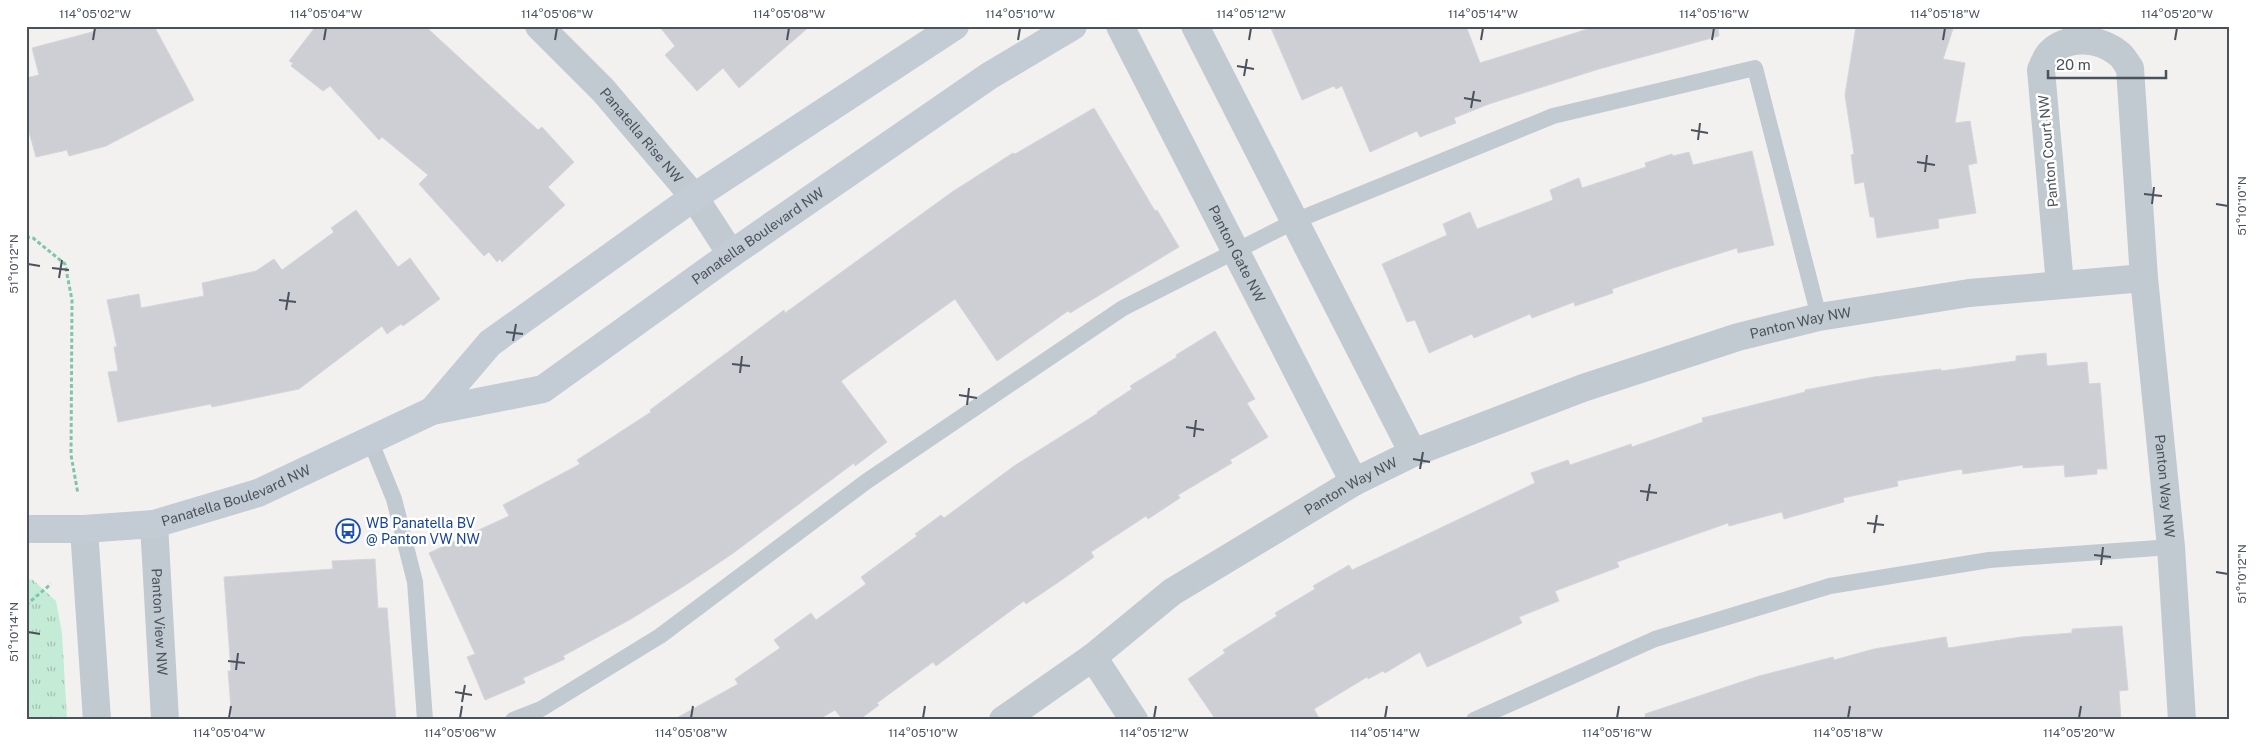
<svg xmlns="http://www.w3.org/2000/svg" width="2256" height="746" font-family="'Public Sans',sans-serif">
<style>
.park{fill:url(#park-tufts)}
.building{fill:#cecfd4;stroke:#d5d6db}
.lines{fill:none;stroke-linecap:round;stroke-linejoin:round}
.path{stroke:#7fc6a7;stroke-width:3;stroke-dasharray:4 2.5;stroke-linecap:butt}
.lane{stroke:#c2cad1;stroke-width:16}
.street{stroke:#c2cad1;stroke-width:28}
.secondary{stroke:#c3cbd5;stroke-width:28}
.ticks{fill:none;stroke:#4a525c;stroke-width:2}
.labels{text-anchor:middle;stroke-width:5;stroke-linejoin:round;paint-order:stroke}
.street-label{font-size:14px;fill:#4a525c;stroke:#fff}
.transit-label{font-size:14px;fill:#164399;stroke:#fff;text-anchor:start}
.neatline{fill:none;stroke:#4a525c;stroke-width:2}
.ticks-label{font-size:12px;text-anchor:middle;fill:#4a525c}
</style>
<defs>
<pattern id="park-tufts" width="24" height="20" patternUnits="userSpaceOnUse" patternTransform="scale(1.25)"><rect width="24" height="20" fill="#c4ebd5"/><path d="M3 7l-1-3M5 7V3M7 7l1-3M15 17l-1-3M17 17v-4M19 17l1-3" fill="none" stroke="#a1c1b0"/></pattern>
</defs>
<rect width="100%" height="100%" fill="#f2f1f0"/>
<path class="park" d="M 26,579 L 33,580 L 56,601 L 62,633 L 67,720 L 26,720 Z"/>
<g class="building">
<path d="M 103,26 L 154,26 L 194,100 L 106,146 L 69,156 L 67,150 L 36,157 L 26,121 L 26,78 L 39,75 L 32,48 L 92,32 Z"/>
<path d="M 316,26 L 425,26 L 538,130 L 542,127 L 574,162 L 548,187 L 565,205 L 502,262 L 500,259 L 497,262 L 489,252 L 484,256 L 419,184 L 428,175 L 382,137 L 379,140 L 330,86 L 323,91 L 291,66 L 293,63 L 289,61 Z"/>
<path d="M 659,26 L 810,26 L 739,88 L 723,68 L 697,91 L 665,55 L 675,46 Z"/>
<path d="M 1270,26 L 1466,26 L 1480,63 L 1597,26 L 1718,26 L 1719,36 L 1599,69 L 1489,104 L 1454,118 L 1456,123 L 1420,137 L 1417,131 L 1370,152 L 1342,86 L 1336,89 L 1334,86 L 1302,100 Z"/>
<path d="M 1856,26 L 1954,26 L 1943,59 L 1965,63 L 1955,123 L 1970,121 L 1977,163 L 1968,165 L 1976,213 L 1938,219 L 1939,228 L 1877,238 L 1874,217 L 1870,217 L 1864,182 L 1855,184 L 1851,155 L 1854,154 L 1845,95 Z"/>
<path d="M 1094,108 L 1155,211 L 1157,210 L 1179,247 L 1070,313 L 1068,311 L 997,361 L 955,299 L 841,381 L 887,442 L 855,466 L 854,463 L 732,554 L 684,586 L 631,619 L 563,656 L 565,659 L 523,678 L 525,683 L 485,700 L 467,657 L 475,654 L 429,553 L 509,516 L 503,505 L 580,464 L 577,460 L 651,412 L 650,410 L 784,310 L 785,313 L 952,192 L 1013,153 L 1015,154 Z"/>
<path d="M 1752,151 L 1774,245 L 1738,253 L 1737,248 L 1670,269 L 1612,289 L 1613,293 L 1575,306 L 1574,302 L 1532,318 L 1530,314 L 1474,338 L 1472,334 L 1429,353 L 1415,320 L 1407,322 L 1382,264 L 1447,235 L 1443,224 L 1470,212 L 1477,229 L 1553,200 L 1550,190 L 1579,178 L 1582,188 L 1646,167 L 1645,163 L 1672,154 L 1673,156 L 1689,152 L 1693,165 Z"/>
<path d="M 356,210 L 398,267 L 410,258 L 440,299 L 403,326 L 401,324 L 387,334 L 382,326 L 299,389 L 212,407 L 211,404 L 118,422 L 108,372 L 118,371 L 114,347 L 117,347 L 107,300 L 139,294 L 141,308 L 204,296 L 202,283 L 256,271 L 274,259 L 282,270 L 334,232 L 331,228 Z"/>
<path d="M 1215,331 L 1255,399 L 1247,403 L 1268,437 L 1230,460 L 1232,463 L 1178,495 L 1180,498 L 1148,519 L 1146,516 L 1091,552 L 1094,557 L 1063,579 L 1026,604 L 1024,601 L 936,666 L 933,662 L 877,703 L 879,705 L 859,720 L 843,720 L 835,710 L 818,720 L 673,720 L 738,684 L 735,679 L 780,648 L 774,640 L 811,613 L 816,620 L 866,584 L 861,577 L 917,536 L 915,534 L 941,515 L 944,518 L 1014,466 L 1098,413 L 1097,412 L 1132,389 L 1130,386 L 1177,357 L 1176,355 Z"/>
<path d="M 2046,353 L 2047,366 L 2087,362 L 2089,384 L 2100,383 L 2107,469 L 2097,469 L 2097,474 L 2065,477 L 2064,465 L 2023,468 L 2023,465 L 1963,474 L 1962,469 L 1897,481 L 1898,486 L 1843,498 L 1844,502 L 1784,519 L 1782,512 L 1729,526 L 1728,523 L 1617,562 L 1619,567 L 1555,591 L 1559,601 L 1519,617 L 1522,623 L 1427,667 L 1420,652 L 1385,673 L 1383,671 L 1368,679 L 1367,677 L 1314,709 L 1320,720 L 1216,720 L 1188,679 L 1225,653 L 1223,650 L 1277,616 L 1275,613 L 1315,589 L 1313,586 L 1349,565 L 1352,570 L 1535,483 L 1531,473 L 1568,460 L 1570,465 L 1631,444 L 1632,447 L 1703,422 L 1702,418 L 1805,392 L 1805,390 L 1874,377 L 1941,369 L 1941,371 L 2016,361 L 2016,356 Z"/>
<path d="M 375,559 L 378,608 L 387,608 L 396,720 L 232,720 L 228,671 L 231,671 L 224,577 L 333,569 L 332,561 Z"/>
<path d="M 2122,626 L 2128,690 L 2119,691 L 2121,720 L 1646,720 L 1645,714 L 1759,676 L 1833,657 L 1834,660 L 1874,649 L 1946,637 L 1948,648 L 2021,637 L 2072,633 L 2072,629 Z"/>
</g>
<g class="lines">
<g class="path">
<path d="M 26,237 L 33,238 L 65,264 L 72,300 L 71,455 L 78,494"/>
<path d="M 26,605 L 51,584"/>
</g>
<g class="lane">
<path d="M 370,440 L 394,499 L 415,582 L 425,720"/>
<path d="M 513,720 L 541,709 L 660,636 L 867,481 L 1123,308 L 1295,221 L 1553,116 L 1755,68 L 1819,317"/>
<path d="M 1474,720 L 1655,639 L 1830,586 L 1989,560 L 2171,547"/>
</g>
<g class="street">
<path id="s1" d="M 539,26 L 603,90 L 694,197 L 731,254"/>
<path id="s2" d="M 1120,26 L 1354,482"/>
<path d="M 1195,26 L 1413,453"/>
<path id="s3" d="M 2060,285 L 2041,70 C 2043,65 2046,57 2050,53 C 2068,35 2099,38 2118,53 C 2123,56 2126,63 2130,68 L 2144,278 L 2171,547 L 2182,720"/>
<path id="s4" d="M 154,524 L 165,720"/>
<path d="M 84,529 L 97,720"/>
<path d="M 1093,657 L 1134,720"/>
<path id="s5" d="M 1003,720 L 1093,657 L 1172,592 L 1354,482 L 1413,453 L 1583,388 L 1738,337 L 1819,317 L 1969,293 L 2144,278"/>
</g>
<g class="secondary">
<path d="M 432,411 L 490,343 L 694,197 L 955,26"/>
<path id="s6" d="M 26,529 L 84,529 L 154,524 L 258,493 L 432,411 L 543,389 L 731,254 L 989,76 L 1073,26"/>
</g>
</g>
<path class="ticks" d="M 93,40 L 95,28M 324,40 L 326,28M 555,40 L 557,28M 787,40 L 789,28M 1018,40 L 1020,28M 1249,40 L 1251,28M 1481,40 L 1483,28M 1712,40 L 1714,28M 1943,40 L 1945,28M 2175,40 L 2177,28M 1237,66 L 1254,69M 1244,76 L 1247,59M 1464,98 L 1481,101M 1471,108 L 1474,91M 1691,130 L 1708,133M 1698,140 L 1700,123M 1917,162 L 1935,165M 1925,172 L 1927,155M 2144,194 L 2162,196M 2152,204 L 2154,187M 2216,204 L 2228,206M 28,264 L 40,266M 52,268 L 69,270M 59,278 L 62,260M 279,300 L 296,302M 286,310 L 289,292M 506,332 L 523,334M 513,341 L 516,324M 732,364 L 750,366M 740,373 L 742,356M 959,395 L 977,398M 967,405 L 969,388M 1186,427 L 1204,430M 1194,437 L 1196,420M 1413,459 L 1430,462M 1420,469 L 1423,452M 1640,491 L 1657,493M 1647,501 L 1650,484M 1867,523 L 1884,525M 1874,533 L 1877,515M 2094,555 L 2111,557M 2101,565 L 2103,547M 2216,572 L 2228,574M 28,632 L 40,634M 228,661 L 245,663M 236,670 L 238,653M 455,692 L 472,695M 462,702 L 465,685M 229,718 L 231,706M 460,718 L 462,706M 691,718 L 693,706M 923,718 L 925,706M 1154,718 L 1156,706M 1385,718 L 1387,706M 1617,718 L 1619,706M 1848,718 L 1850,706M 2079,718 L 2081,706"/>
<defs>
<g id="bus-ring" transform="scale(1.25)"><circle r="9.5" fill="#fff" stroke="#1a4fb4" stroke-width="1.5"/><path d="M-5-6H5V4H4V6H2V4H-2V6H-4V4H-5ZM-3.5-4V0h7V-4ZM-3.5 1.2v1.5H-2V1.2ZM2 1.2v1.5H3.5V1.2Z" fill="#1a4fb4"/></g>
</defs>
<g fill-rule="evenodd">
<use href="#bus-ring" x="348" y="531"/>
</g>
<g class="labels">
<g class="street-label">
<text dy="5" stroke="none"><textPath href="#s1" startOffset="150">Panatella Rise NW</textPath></text>
<text transform="translate(2048 151) rotate(-95)" y="5">Panton Court NW</text>
<text dy="5" stroke="none"><textPath href="#s6" startOffset="806">Panatella Boulevard NW</textPath></text>
<text dy="5" stroke="none"><textPath href="#s2" startOffset="256">Panton Gate NW</textPath></text>
<text dy="5" stroke="none"><textPath href="#s5" startOffset="900">Panton Way NW</textPath></text>
<text dy="5" stroke="none"><textPath href="#s5" startOffset="420">Panton Way NW</textPath></text>
<text dy="5" stroke="none"><textPath href="#s3" startOffset="748">Panton Way NW</textPath></text>
<text dy="5" stroke="none"><textPath href="#s6" startOffset="215">Panatella Boulevard NW</textPath></text>
<text dy="5" stroke="none"><textPath href="#s4" startOffset="98">Panton View NW</textPath></text>
</g>
<g class="transit-label">
<text x="366" y="528">WB Panatella BV<tspan x="366" dy="16">@ Panton VW NW</tspan></text>
</g>
</g>
<rect width="2256" height="746" fill="none" stroke="#ffffff" stroke-width="55"/>
<path d="M2048 70v8h118v-8" fill="none" stroke="#4a525c" stroke-width="2.5"/>
<text x="2056" y="70" font-size="15" fill="#4a525c" stroke="#ffffff" stroke-width="4" paint-order="stroke">20 m</text>
<rect x="28" y="28" width="2200" height="690" class="neatline"/>
<g class="ticks-label">
<text x="95" y="18">114°05'02"W</text>
<text x="326" y="18">114°05'04"W</text>
<text x="557" y="18">114°05'06"W</text>
<text x="789" y="18">114°05'08"W</text>
<text x="1020" y="18">114°05'10"W</text>
<text x="1251" y="18">114°05'12"W</text>
<text x="1483" y="18">114°05'14"W</text>
<text x="1714" y="18">114°05'16"W</text>
<text x="1945" y="18">114°05'18"W</text>
<text x="2177" y="18">114°05'20"W</text>
<text transform="translate(2242 206) rotate(-90)" y="4">51°10'10"N</text>
<text transform="translate(14 264) rotate(-90)" y="4">51°10'12"N</text>
<text transform="translate(2242 574) rotate(-90)" y="4">51°10'12"N</text>
<text transform="translate(14 632) rotate(-90)" y="4">51°10'14"N</text>
<text x="229" y="737">114°05'04"W</text>
<text x="460" y="737">114°05'06"W</text>
<text x="691" y="737">114°05'08"W</text>
<text x="923" y="737">114°05'10"W</text>
<text x="1154" y="737">114°05'12"W</text>
<text x="1385" y="737">114°05'14"W</text>
<text x="1617" y="737">114°05'16"W</text>
<text x="1848" y="737">114°05'18"W</text>
<text x="2079" y="737">114°05'20"W</text>
</g>
</svg>
